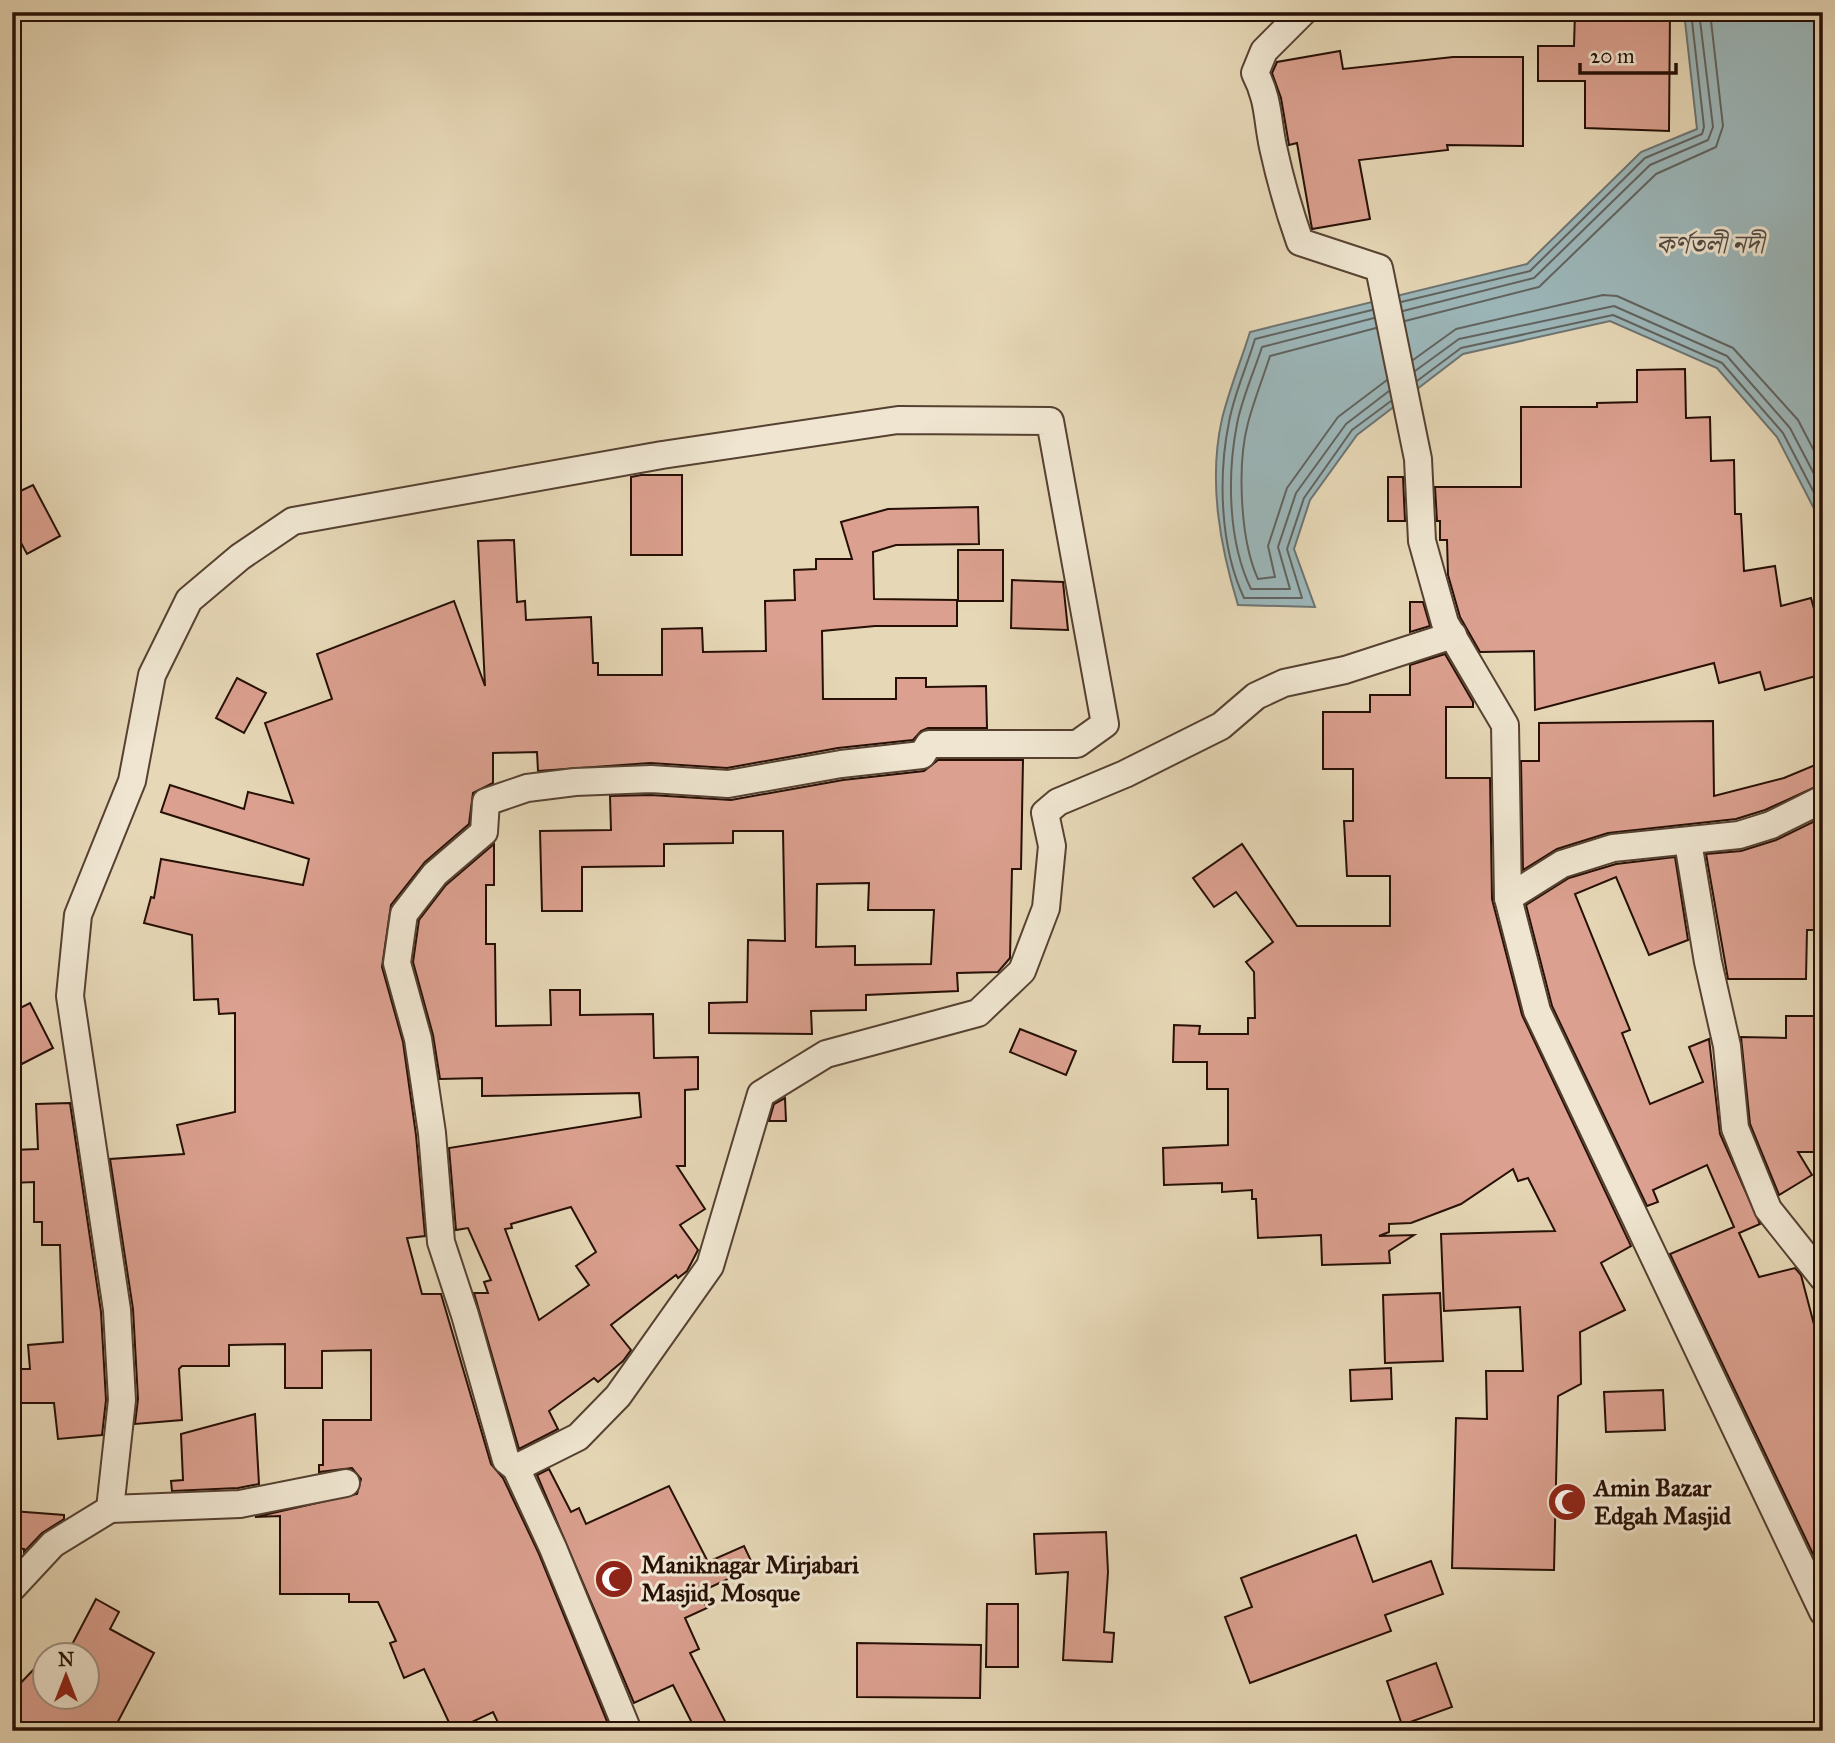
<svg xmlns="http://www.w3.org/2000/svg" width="1835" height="1743" font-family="'IM FELL Great Primer','Noto Serif Bengali',serif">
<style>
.water{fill:#9cb7ba;stroke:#6d7472;stroke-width:2}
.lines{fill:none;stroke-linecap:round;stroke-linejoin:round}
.shore{stroke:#616360;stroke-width:2}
.building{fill:#dba08f;stroke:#260f05;stroke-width:2;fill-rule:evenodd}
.minor-casing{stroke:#564131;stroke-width:30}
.minor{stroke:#efe5d0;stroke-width:26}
.labels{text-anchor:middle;stroke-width:6;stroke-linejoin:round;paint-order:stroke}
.poi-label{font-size:24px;font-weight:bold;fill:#260f05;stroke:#efe5d0;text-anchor:start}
.water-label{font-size:26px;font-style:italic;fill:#4f4a44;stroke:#efe5d0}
</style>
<rect width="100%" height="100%" fill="#e6d7b6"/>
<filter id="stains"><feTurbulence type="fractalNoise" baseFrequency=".00286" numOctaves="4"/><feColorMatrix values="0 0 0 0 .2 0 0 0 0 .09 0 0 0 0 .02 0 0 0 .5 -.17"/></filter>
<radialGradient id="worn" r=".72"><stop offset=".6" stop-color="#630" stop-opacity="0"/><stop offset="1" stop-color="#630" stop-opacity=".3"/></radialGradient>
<path class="water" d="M 1684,12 L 1823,12 L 1823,526 L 1777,437 L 1717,368 L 1610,321 L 1463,354 L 1357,435 L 1310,500 L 1294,549 L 1315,607 L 1238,605 C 1220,546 1208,481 1222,419 C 1229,390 1241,361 1250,332 L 1527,264 L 1641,152 L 1697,129 Z"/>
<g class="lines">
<g class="shore">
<path d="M 1401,302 L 1530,271 L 1645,158 L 1702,134 L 1704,127 L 1691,12"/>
<path d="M 1372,310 L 1255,339 C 1247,366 1234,394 1229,422 C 1218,476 1220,547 1244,598 L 1302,598 L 1287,549 L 1304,498 L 1352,430 L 1391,401"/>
<path d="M 1403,311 L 1534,278 L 1650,165 L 1708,140 L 1713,127 L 1699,12"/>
<path d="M 1374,318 L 1262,347 C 1254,372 1242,398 1237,424 C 1227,475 1228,542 1251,589 L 1290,589 L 1278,547 L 1296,493 L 1346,424 L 1389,391"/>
<path d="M 1405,321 L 1539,287 L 1656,174 L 1716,147 L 1723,126 L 1710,12"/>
<path d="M 1376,328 L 1270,356 C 1263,378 1254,400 1248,423 C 1237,464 1240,540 1258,579 L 1275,577 L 1268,546 L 1287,488 L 1338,417 L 1387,380"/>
<path d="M 1413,360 L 1456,329 L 1603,295 L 1617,296 L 1733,348 L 1798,420 L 1823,468"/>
<path d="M 1415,371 L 1459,339 L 1614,306 L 1727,356 L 1790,428 L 1823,491"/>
<path d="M 1417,381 L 1461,348 L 1613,315 L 1722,363 L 1783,433 L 1823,510"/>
</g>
</g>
<g class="building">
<path d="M 1575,12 L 1670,12 L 1669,131 L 1585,128 L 1585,81 L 1538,81 L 1538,46 L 1574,46 Z"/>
<path d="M 1340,51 L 1343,69 L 1453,57 L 1523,57 L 1523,146 L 1447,145 L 1448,150 L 1359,160 L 1370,219 L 1312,229 L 1297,143 L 1289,145 L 1281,98 L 1272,73 L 1277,62 Z"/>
<path d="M 1685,369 L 1686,418 L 1710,417 L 1711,461 L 1734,460 L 1735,514 L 1741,514 L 1744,571 L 1775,566 L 1781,606 L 1811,598 L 1823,642 L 1823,674 L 1765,690 L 1760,672 L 1719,683 L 1714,663 L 1535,710 L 1534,651 L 1480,652 L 1460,617 L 1448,575 L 1447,540 L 1440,540 L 1440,521 L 1437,521 L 1435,487 L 1521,487 L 1521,407 L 1597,407 L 1597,403 L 1637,402 L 1637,370 Z"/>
<path d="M 641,475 L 682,475 L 682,555 L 631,555 L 631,477 Z"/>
<path d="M 1388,477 L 1403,477 L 1405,521 L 1388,521 Z"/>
<path d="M 33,485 L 60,536 L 27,554 L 12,526 L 12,495 Z"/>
<path d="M 978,507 L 979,544 L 896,545 L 873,552 L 874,599 L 957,600 L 957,626 L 875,626 L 822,631 L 823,699 L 896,699 L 896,678 L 926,678 L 926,687 L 986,686 L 987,728 L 928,728 L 921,731 L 913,740 L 838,748 L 727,768 L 650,763 L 538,771 L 537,752 L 493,753 L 493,783 L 473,793 L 469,824 L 425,862 L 391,905 L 382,967 L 403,1042 L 416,1135 L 425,1236 L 407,1238 L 422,1294 L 441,1294 L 491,1464 L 503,1478 L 539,1554 L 611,1731 L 502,1731 L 493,1712 L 453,1731 L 424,1669 L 404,1678 L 390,1643 L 396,1641 L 378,1602 L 349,1602 L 349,1594 L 280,1594 L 280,1516 L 255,1517 L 357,1494 L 361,1479 L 352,1468 L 319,1472 L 319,1465 L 323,1465 L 323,1420 L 371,1420 L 371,1350 L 322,1351 L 322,1388 L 285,1388 L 285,1344 L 229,1345 L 229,1366 L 182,1366 L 179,1369 L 182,1420 L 135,1424 L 138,1399 L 133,1309 L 110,1159 L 184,1154 L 177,1125 L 235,1112 L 235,1013 L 219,1014 L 218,999 L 194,1000 L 192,935 L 144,923 L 151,897 L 154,898 L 161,859 L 303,885 L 309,859 L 161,812 L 170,785 L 244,809 L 248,792 L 293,803 L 265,723 L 332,699 L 317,654 L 454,601 L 485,686 L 478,541 L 514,540 L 517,602 L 525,601 L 526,620 L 591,617 L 593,663 L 598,663 L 598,675 L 662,675 L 662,629 L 702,628 L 703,652 L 766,651 L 765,601 L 795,600 L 794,570 L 816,569 L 816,559 L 852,559 L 841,522 L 888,509 Z"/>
<rect x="958" y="550" width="45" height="51"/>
<path d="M 1012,580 L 1063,582 L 1068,630 L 1011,628 Z"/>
<path d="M 1410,602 L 1423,602 L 1430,626 L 1410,632 Z"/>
<path d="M 1445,654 L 1473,702 L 1473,707 L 1446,707 L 1446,778 L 1490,778 L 1492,899 L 1522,1015 L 1631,1246 L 1601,1263 L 1625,1310 L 1580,1332 L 1581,1384 L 1558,1396 L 1554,1570 L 1452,1568 L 1456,1418 L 1487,1419 L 1486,1371 L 1523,1371 L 1520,1307 L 1444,1311 L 1441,1234 L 1555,1231 L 1528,1178 L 1518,1181 L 1513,1169 L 1461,1204 L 1411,1223 L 1389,1224 L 1389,1232 L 1379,1236 L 1414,1235 L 1389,1251 L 1390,1263 L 1322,1265 L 1321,1235 L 1258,1238 L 1256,1199 L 1252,1199 L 1252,1190 L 1222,1192 L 1222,1183 L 1164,1185 L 1163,1148 L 1228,1145 L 1228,1089 L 1207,1089 L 1207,1062 L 1173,1062 L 1174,1025 L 1200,1026 L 1199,1034 L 1248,1034 L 1248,1018 L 1255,1018 L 1254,972 L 1246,962 L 1273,942 L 1236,892 L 1214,907 L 1193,878 L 1242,844 L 1297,926 L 1390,926 L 1390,876 L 1347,876 L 1344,821 L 1353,821 L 1353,769 L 1323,769 L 1323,712 L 1370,712 L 1370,695 L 1410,695 L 1410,665 Z"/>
<path d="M 237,678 L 266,693 L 244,733 L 216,718 Z"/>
<path d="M 1713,721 L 1714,796 L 1784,778 L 1815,765 L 1822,784 L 1765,810 L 1736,819 L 1608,833 L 1557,849 L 1523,870 L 1521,761 L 1539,761 L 1539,723 Z"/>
<path d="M 938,760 L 1023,760 L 1021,869 L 1012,869 L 1010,958 L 998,972 L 957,973 L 958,991 L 866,995 L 866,1010 L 811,1011 L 812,1034 L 709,1033 L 709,1003 L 747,1002 L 748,940 L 785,941 L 783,831 L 733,831 L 733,843 L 664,844 L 664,866 L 582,867 L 582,911 L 542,911 L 540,831 L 611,830 L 610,796 L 651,795 L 731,800 L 843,780 L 924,771 ZM 869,883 L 868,910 L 934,910 L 931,964 L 855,965 L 855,946 L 816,947 L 817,884 Z"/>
<path d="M 1823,817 L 1823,930 L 1807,930 L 1806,979 L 1728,979 L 1706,854 L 1741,851 L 1776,840 Z"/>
<path d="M 494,844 L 494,885 L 486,885 L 486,944 L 495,944 L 496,1026 L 551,1025 L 550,990 L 580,990 L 580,1015 L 653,1014 L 654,1058 L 698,1057 L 698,1089 L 685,1090 L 685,1166 L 677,1166 L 705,1209 L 680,1225 L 698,1250 L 687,1271 L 678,1278 L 676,1275 L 611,1325 L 631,1350 L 623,1361 L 598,1382 L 594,1378 L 549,1411 L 558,1429 L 519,1449 L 474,1293 L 488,1293 L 484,1282 L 491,1280 L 468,1228 L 456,1230 L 449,1148 L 641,1117 L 639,1093 L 482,1096 L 482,1078 L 440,1079 L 433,1035 L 413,962 L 419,920 L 446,885 ZM 571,1207 L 596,1252 L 576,1266 L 589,1285 L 539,1320 L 505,1229 L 512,1228 L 511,1224 Z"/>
<path d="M 1675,857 L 1688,940 L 1649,955 L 1616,877 L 1575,894 L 1630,1030 L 1622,1033 L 1650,1104 L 1703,1082 L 1689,1047 L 1709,1039 L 1720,1134 L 1760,1224 L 1739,1233 L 1759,1277 L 1795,1268 L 1801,1275 L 1817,1336 L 1823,1332 L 1823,1575 L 1670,1254 L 1734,1227 L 1707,1165 L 1653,1190 L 1658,1202 L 1647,1206 L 1552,1006 L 1526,905 L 1569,878 L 1616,864 Z"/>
<path d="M 30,1003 L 53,1048 L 12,1069 L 12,1012 Z"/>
<path d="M 1786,1016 L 1823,1016 L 1823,1152 L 1798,1152 L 1812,1175 L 1779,1195 L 1750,1124 L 1741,1037 L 1786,1038 Z"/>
<path d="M 1020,1029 L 1076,1051 L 1066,1075 L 1010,1052 Z"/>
<path d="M 785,1098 L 786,1121 L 769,1121 L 774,1104 Z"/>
<path d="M 70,1103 L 101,1312 L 106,1400 L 102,1435 L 58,1439 L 54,1403 L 12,1403 L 12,1369 L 30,1369 L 28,1345 L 63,1342 L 60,1245 L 42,1245 L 42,1222 L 34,1222 L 34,1182 L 12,1183 L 12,1150 L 38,1149 L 36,1104 Z"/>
<path d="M 1440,1293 L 1443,1361 L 1385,1363 L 1383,1295 Z"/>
<path d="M 1391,1368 L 1392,1399 L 1351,1401 L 1350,1370 Z"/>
<path d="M 1663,1390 L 1665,1430 L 1606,1432 L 1604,1392 Z"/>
<path d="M 255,1414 L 259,1484 L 238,1488 L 172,1491 L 171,1481 L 183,1480 L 181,1434 Z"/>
<path d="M 549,1469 L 571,1512 L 579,1508 L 586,1524 L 669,1486 L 708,1562 L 744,1546 L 754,1567 L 700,1592 L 707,1608 L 685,1618 L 699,1649 L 690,1653 L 730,1731 L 696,1731 L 673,1685 L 634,1703 L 537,1475 Z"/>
<path d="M 12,1511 L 64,1515 L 64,1519 L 42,1533 L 24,1552 L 24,1549 L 12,1548 Z"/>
<path d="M 1106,1532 L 1108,1572 L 1104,1632 L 1114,1633 L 1112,1662 L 1063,1660 L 1068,1572 L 1036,1574 L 1034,1534 Z"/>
<path d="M 1356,1535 L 1373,1582 L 1431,1561 L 1443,1594 L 1385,1615 L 1391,1631 L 1250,1683 L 1225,1617 L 1252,1607 L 1241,1578 Z"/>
<path d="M 96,1599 L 119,1612 L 110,1629 L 154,1653 L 113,1731 L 12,1731 L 12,1692 L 36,1667 L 46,1676 L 46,1698 L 88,1698 L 88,1656 L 66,1656 Z"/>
<path d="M 987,1604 L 1018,1604 L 1018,1667 L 986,1667 Z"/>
<path d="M 857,1643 L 981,1645 L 980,1698 L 857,1697 Z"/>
<path d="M 1436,1663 L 1452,1707 L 1402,1725 L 1387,1681 Z"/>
</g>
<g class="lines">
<g class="minor-casing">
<g id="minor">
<path d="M 1303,12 L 1264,51 L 1255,73 C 1269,100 1267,119 1273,147 C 1280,179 1289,211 1300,242 L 1379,268 L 1418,459 L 1422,541 L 1445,623 L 1505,725 L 1508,898 L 1537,1011 L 1823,1612"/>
<path d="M 1688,842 L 1708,962 L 1727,1046 L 1735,1128 L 1768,1209 L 1823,1278"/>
<path d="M 1508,898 L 1562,864 L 1613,848 L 1739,835 L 1771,825 L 1823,799"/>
<path d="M 516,1468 L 578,1437 L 618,1396 L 710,1266 L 761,1094 L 826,1054 L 978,1013 L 1022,971 L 1046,908 L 1052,846 L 1045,813 L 1058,802 L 1125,774 L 1221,726 L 1256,696 L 1284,683 L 1345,670 L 1453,635"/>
<path d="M 110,1509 L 240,1504 L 346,1483"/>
<path d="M 12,1588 L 53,1544 L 110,1509 L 122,1400 L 117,1310 L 70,996 L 78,915 L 132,781 L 152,675 L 189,600 L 240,557 L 293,521 L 662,455 L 898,420 L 1050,421 L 1105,724 L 1077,744 L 929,744 L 922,755 L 841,764 L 728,784 L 651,779 L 575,782 L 527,788 L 486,802 L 484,832 L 435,874 L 404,914 L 397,963 L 418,1039 L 432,1133 L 441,1242 L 465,1315 L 506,1460 L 516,1468 L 553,1548 L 628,1731"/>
</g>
</g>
<use href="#minor" class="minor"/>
</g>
<defs>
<g id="mosque-disc" transform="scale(2.0125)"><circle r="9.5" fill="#8f2418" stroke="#efe5d0"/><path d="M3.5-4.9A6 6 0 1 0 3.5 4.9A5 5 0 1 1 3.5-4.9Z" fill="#fff"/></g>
</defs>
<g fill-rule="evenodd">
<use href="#mosque-disc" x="1567" y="1502"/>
<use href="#mosque-disc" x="614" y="1579"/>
</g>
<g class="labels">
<g class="poi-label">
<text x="1594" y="1496">Amin Bazar<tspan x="1594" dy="28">Edgah Masjid</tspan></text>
<text x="641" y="1573">Maniknagar Mirjabari<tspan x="641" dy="28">Masjid, Mosque</tspan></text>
</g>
<g class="water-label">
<text x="1710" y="253">কর্ণতলী নদী</text>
</g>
</g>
<rect width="1835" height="1743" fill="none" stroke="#e6d7b6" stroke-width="42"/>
<rect x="14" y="14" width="1807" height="1715" fill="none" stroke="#260f05" stroke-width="3.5"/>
<rect x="21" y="21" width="1793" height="1701" fill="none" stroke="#260f05" stroke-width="2"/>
<g transform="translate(66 1676)"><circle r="33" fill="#efe5d0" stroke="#9f8f7f" stroke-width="2"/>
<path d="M0-5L12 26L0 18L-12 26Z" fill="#8f2418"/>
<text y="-10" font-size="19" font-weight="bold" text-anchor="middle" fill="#260f05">N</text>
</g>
<path d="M1580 63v10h96v-10" fill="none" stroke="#260f05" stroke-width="3.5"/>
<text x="1590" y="63" font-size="21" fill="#260f05" stroke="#efe5d0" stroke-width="5" paint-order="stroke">20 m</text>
<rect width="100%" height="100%" filter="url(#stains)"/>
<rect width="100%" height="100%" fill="url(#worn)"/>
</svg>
